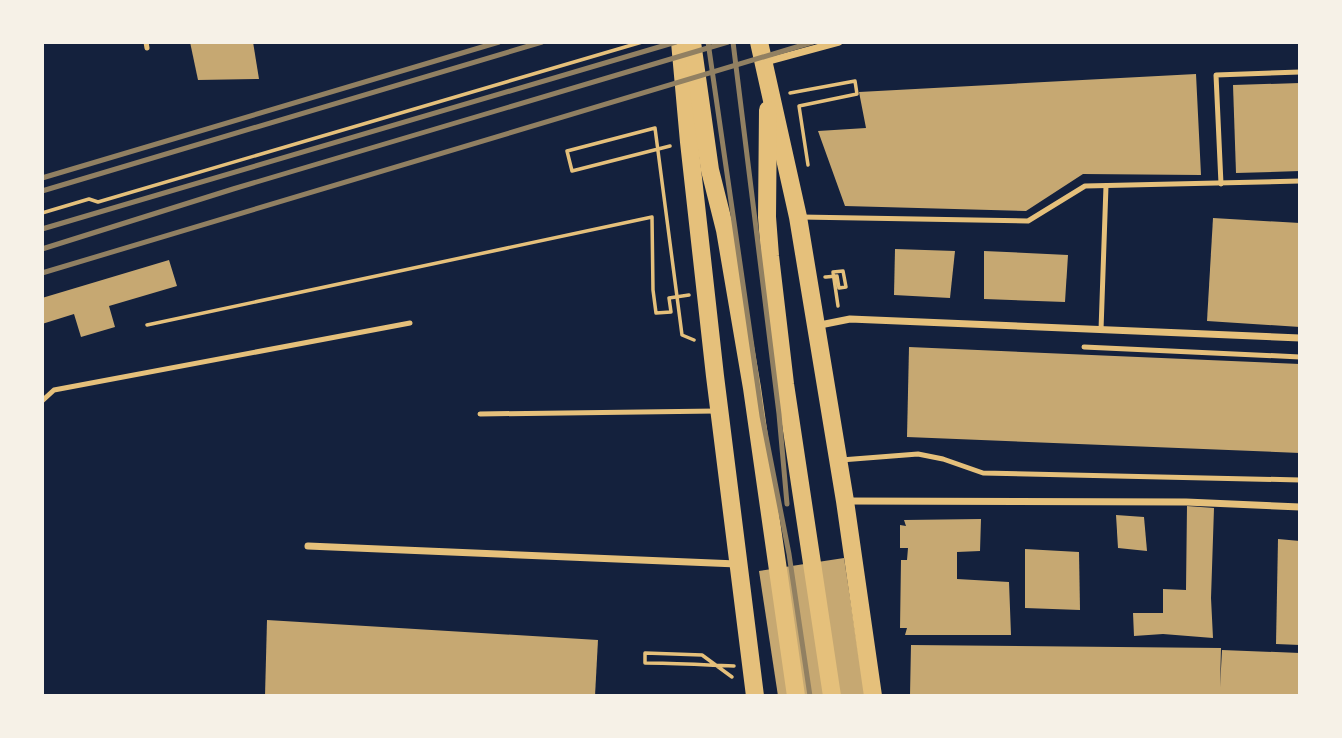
<svg xmlns="http://www.w3.org/2000/svg" width="1342" height="738" font-family="Barlow,sans-serif">
<style>
.building{fill:#c6a872}
.lines{fill:none;stroke-linecap:round;stroke-linejoin:round}
.path{stroke:#e5c07b;stroke-width:3.5}
.service{stroke:#e5c07b;stroke-width:5}
.minor{stroke:#e5c07b;stroke-width:7}
.primary{stroke:#e5c07b;stroke-width:18}
.rail{stroke:#918062;stroke-width:5}
</style>
<rect width="100%" height="100%" fill="#14213d"/>
<g class="building">
<path d="M 190,42 L 253,42 L 259,79 L 198,80 Z"/>
<path d="M 1196,74 L 1201,175 L 1083,174 L 1026,211 L 845,206 L 818,131 L 866,128 L 859,92 Z"/>
<path d="M 1300,83 L 1300,171 L 1236,173 L 1233,85 Z"/>
<path d="M 1213,218 L 1300,223 L 1300,327 L 1207,321 Z"/>
<path d="M 895,249 L 955,251 L 950,298 L 894,295 Z"/>
<path d="M 984,251 L 1068,255 L 1065,302 L 984,299 Z"/>
<path d="M 169,260 L 177,286 L 109,306 L 115,327 L 81,337 L 74,314 L 42,324 L 42,298 Z"/>
<path d="M 909,347 L 1300,364 L 1300,453 L 907,437 Z"/>
<path d="M 1187,506 L 1214,508 L 1211,598 L 1213,638 L 1163,634 L 1134,636 L 1133,613 L 1163,613 L 1163,589 L 1186,590 Z"/>
<path d="M 1116,515 L 1144,517 L 1147,551 L 1118,548 Z"/>
<path d="M 981,519 L 980,551 L 957,552 L 957,579 L 1009,582 L 1011,635 L 905,635 L 907,628 L 900,628 L 901,560 L 907,560 L 908,548 L 900,548 L 900,525 L 906,526 L 904,520 Z"/>
<path d="M 1278,539 L 1300,541 L 1300,645 L 1276,644 Z"/>
<path d="M 1025,549 L 1079,552 L 1080,610 L 1025,608 Z"/>
<path d="M 844,558 L 865,696 L 778,696 L 759,571 Z"/>
<path d="M 267,620 L 598,640 L 595,696 L 265,696 Z"/>
<path d="M 911,645 L 1221,648 L 1220,687 L 1222,650 L 1300,653 L 1300,696 L 910,695 Z"/>
</g>
<g class="lines">
<g class="path">
<path d="M 790,93 L 855,81 L 857,94 L 799,106 L 808,165"/>
<path d="M 670,146 L 572,171 L 567,151 L 655,128 L 682,335 L 694,340"/>
<path d="M 42,213 L 89,199 L 98,202 L 642,42"/>
<path d="M 825,277 L 826,277 L 837,276 L 839,288 L 846,287 L 843,271 L 833,272 L 838,306"/>
<path d="M 147,325 L 652,217 L 653,290 L 656,313 L 671,312 L 669,298 L 689,295"/>
<path d="M 732,677 L 702,655 L 645,653 L 645,663 C 675,663 704,665 734,666"/>
</g>
<g class="service">
<path d="M 146,42 L 147,48"/>
<path d="M 1221,184 L 1216,75 L 1300,72"/>
<path d="M 801,217 L 1028,221 L 1085,186 L 1300,181"/>
<path d="M 1101,330 L 1106,186"/>
<path d="M 1084,347 L 1300,357"/>
<path d="M 42,401 L 54,390 L 410,323"/>
<path d="M 480,414 L 716,411"/>
<path d="M 841,460 L 918,454 L 943,459 L 983,473 L 1300,480"/>
</g>
<g class="minor">
<path d="M 765,62 L 839,42"/>
<path d="M 815,326 L 850,319 L 1300,338"/>
<path d="M 846,501 L 1186,502 L 1300,507"/>
<path d="M 308,546 L 737,564"/>
</g>
<g class="primary">
<path d="M 680,42 L 689,142 L 715,376 L 755,696"/>
<path d="M 692,42 L 710,170 L 725,230 L 752,388 L 796,696"/>
<path d="M 759,42 L 798,217 L 845,501 L 873,696"/>
<path d="M 768,110 L 767,217 L 770,256 L 785,384 L 832,696"/>
</g>
<g class="rail">
<path d="M 708,42 L 762,416 L 789,554 L 810,696"/>
<path d="M 733,42 L 779,414 L 787,504"/>
<path d="M 42,178 L 499,42"/>
<path d="M 42,191 L 542,42"/>
<path d="M 42,229 L 676,42"/>
<path d="M 42,249 L 233,189 L 728,42"/>
<path d="M 42,273 L 813,42"/>
</g>
</g>
<rect width="1342" height="738" fill="none" stroke="#f6f1e7" stroke-width="88"/>
</svg>
